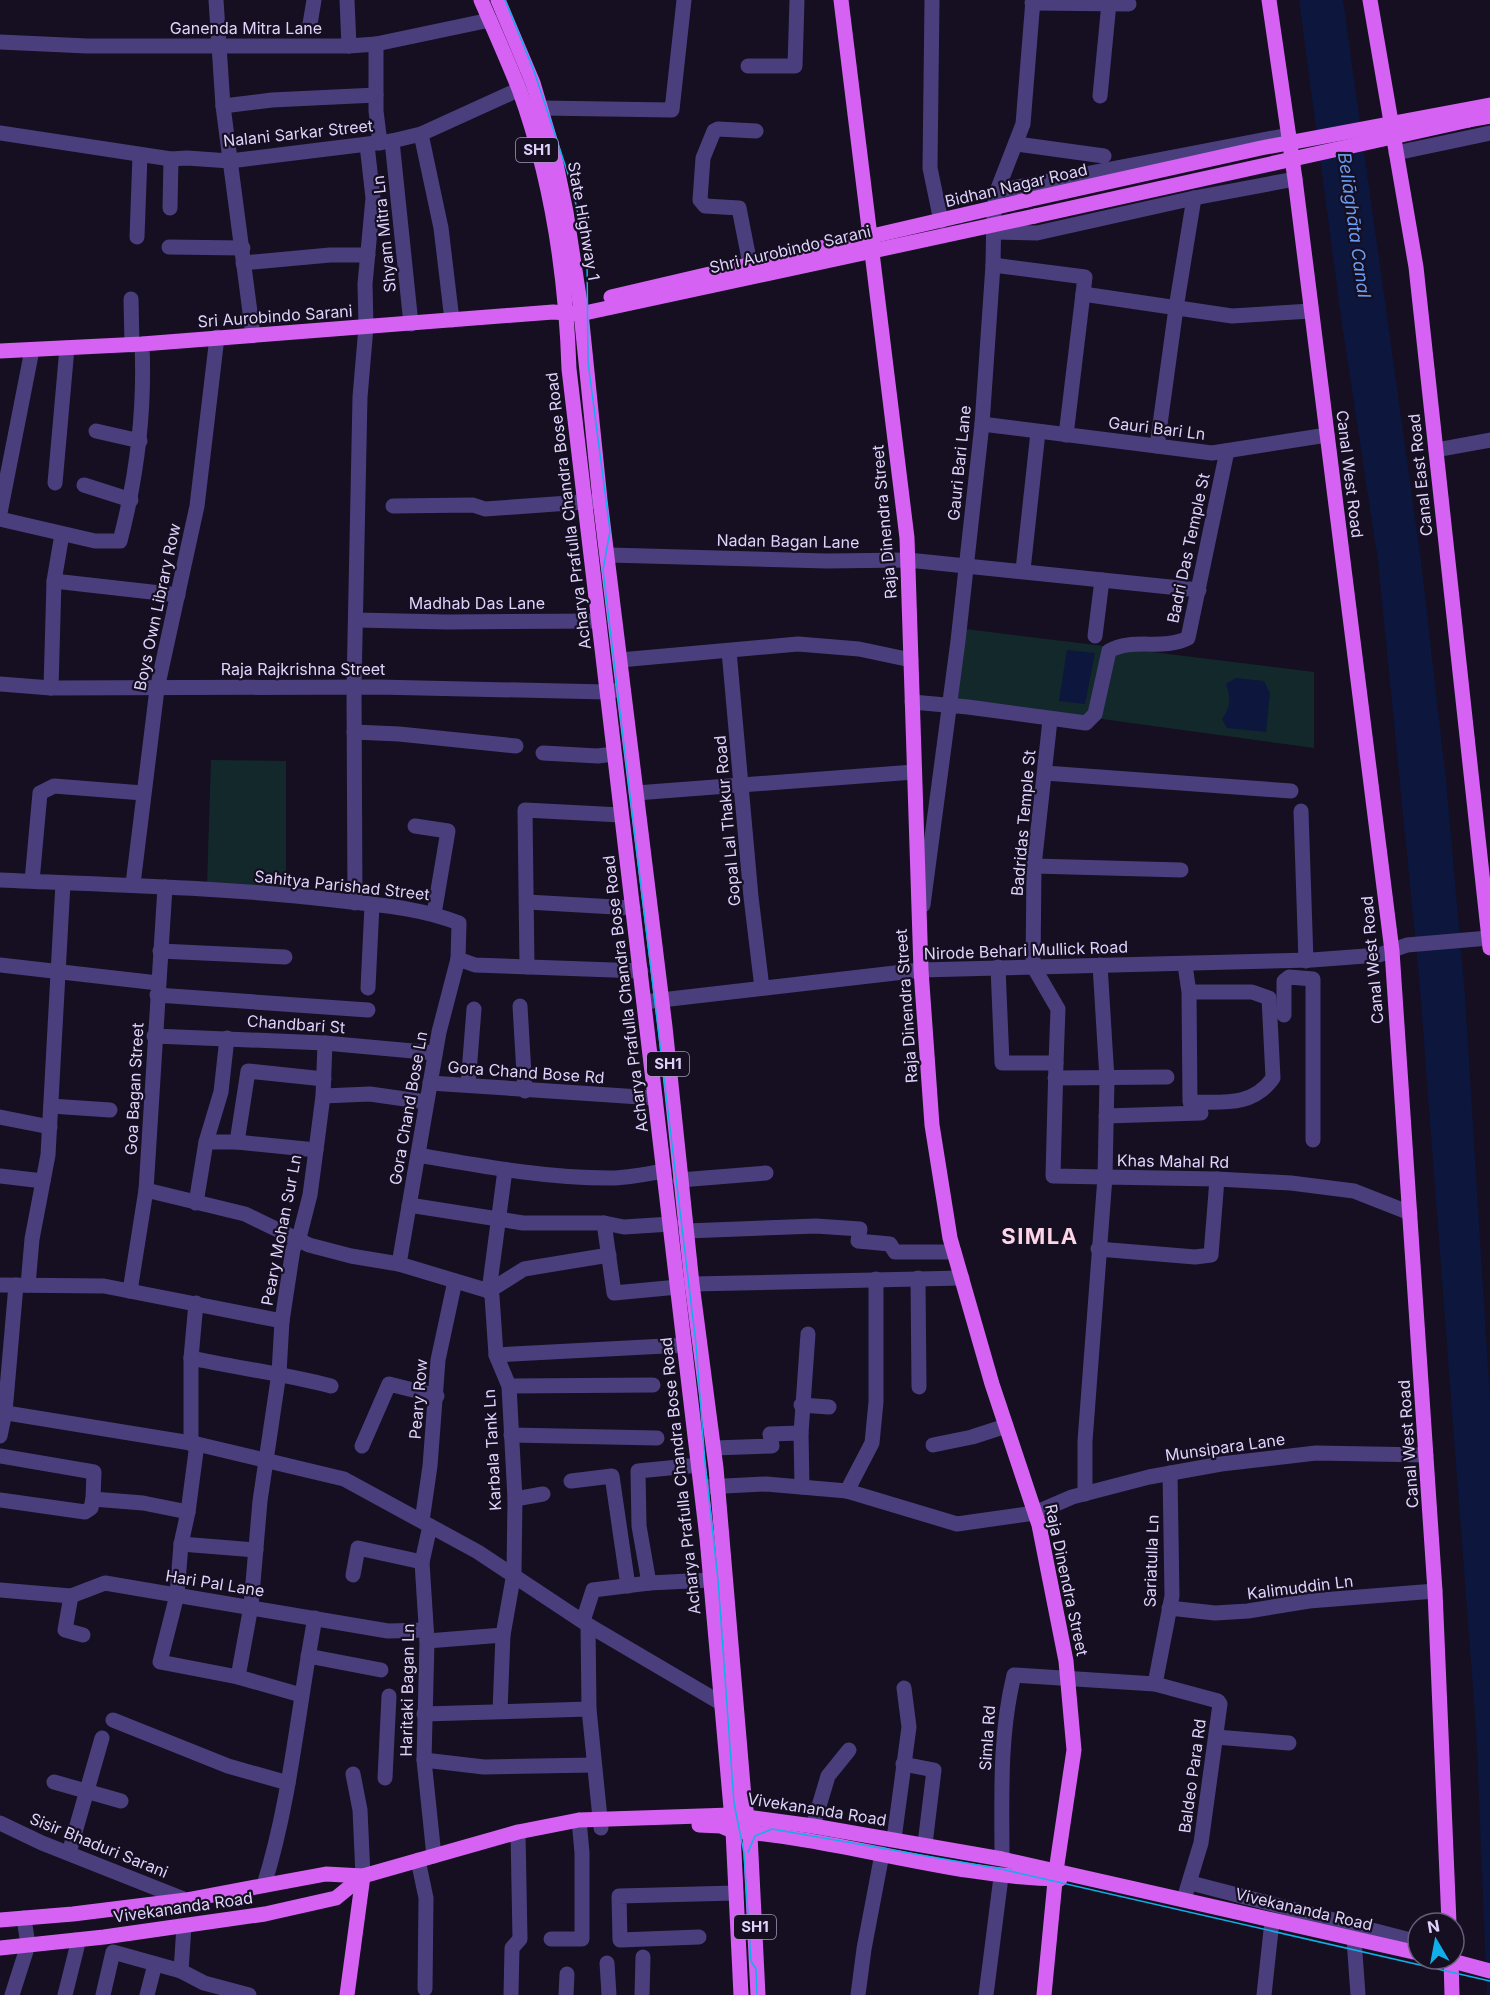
<svg xmlns="http://www.w3.org/2000/svg" width="1490" height="1995" font-family="Inter,sans-serif">
<style>
.green{fill:#13282b}
.water{fill:#0d163c}
.lines{fill:none;stroke-linecap:round;stroke-linejoin:round}
.minor{stroke:#4b3e7d;stroke-width:15}
.major{stroke:#d662f3;stroke-width:15}
.tram{stroke:#11afe9;stroke-width:1.5}
.major-bridge{stroke:#d662f3;stroke-width:15}
.labels{text-anchor:middle;stroke-width:4.5;stroke-linejoin:round;paint-order:stroke}
.shield{fill:#150f21;stroke:#a298ba;stroke-width:1.5}
.shield-label{font-size:15px;font-weight:bold;fill:#dfd3fc}
.street-label{font-size:16px;fill:#dfd3fc;stroke:#150f21}
.water-label{font-size:18px;font-style:italic;fill:#699cf4;stroke:#150f21}
.district-label{font-size:22px;font-weight:bold;letter-spacing:1.5px;fill:#fcd5e7;stroke:#150f21}
</style>
<rect width="100%" height="100%" fill="#150f21"/>
<g class="green">
<path d="M 966,629 L 1314,672 L 1314,748 L 955,699 Z"/>
<path d="M 211,760 L 286,761 L 286,889 L 207,885 Z"/>
</g>
<g class="water">
<path d="M 1299,0 L 1343,0 L 1421,561 L 1446,780 L 1465,996 L 1490,1400 L 1490,1995 L 1487,1995 L 1476,1728 L 1419,976 L 1378,561 L 1342,324 Z"/>
<path d="M 1067,650 L 1095,653 L 1085,704 L 1059,701 Z"/>
<path d="M 1236,678 L 1264,681 L 1270,693 L 1266,732 L 1227,728 L 1222,719 C 1231,706 1231,699 1226,684 Z"/>
</g>
<g class="lines">
<g class="minor">
<path d="M 216,0 L 223,106 L 253,335"/>
<path d="M 347,0 L 349,46"/>
<path d="M 932,0 L 930,168 L 941,221"/>
<path d="M 1032,3 L 1129,4"/>
<path d="M 310,24 L 314,0"/>
<path d="M 0,42 L 87,46 L 349,46 L 376,44 L 490,20"/>
<path d="M 376,44 L 376,111 L 380,143"/>
<path d="M 748,66 L 795,66 L 797,0"/>
<path d="M 1100,96 L 1109,3"/>
<path d="M 223,106 L 272,100 L 376,95"/>
<path d="M 541,108 L 672,110 L 684,0"/>
<path d="M 0,133 L 171,159 L 187,158 L 230,161 L 392,141 L 421,134 L 531,84"/>
<path d="M 421,134 L 441,228 L 452,320"/>
<path d="M 392,141 L 411,324"/>
<path d="M 1017,144 L 1104,156"/>
<path d="M 1396,153 L 1490,133"/>
<path d="M 997,191 L 1289,135"/>
<path d="M 170,208 L 171,159"/>
<path d="M 993,232 L 1037,233 L 1194,198 L 1295,179"/>
<path d="M 137,237 L 140,155"/>
<path d="M 169,247 L 243,248"/>
<path d="M 243,263 L 330,255 L 368,255"/>
<path d="M 750,264 L 739,208 L 705,206 L 700,200 L 703,158 L 714,131 L 718,129 L 756,131"/>
<path d="M 993,265 L 1085,277 L 1066,435"/>
<path d="M 1083,294 L 1232,316 L 1311,311"/>
<path d="M 131,299 L 132,345"/>
<path d="M 982,424 L 1212,453 L 1327,435"/>
<path d="M 96,431 L 140,441"/>
<path d="M 1157,446 L 1176,308 L 1194,198"/>
<path d="M 1436,450 L 1490,440"/>
<path d="M 55,483 L 67,348"/>
<path d="M 84,485 L 131,500"/>
<path d="M 393,506 L 473,505 L 485,509 L 597,501"/>
<path d="M 0,513 L 32,350"/>
<path d="M 0,519 L 95,541 L 120,541 C 137,476 145,411 142,344"/>
<path d="M 609,555 L 827,561 L 908,560 L 1199,590"/>
<path d="M 1023,570 L 1038,432"/>
<path d="M 54,581 L 178,595"/>
<path d="M 356,620 L 447,622 L 599,621"/>
<path d="M 1095,636 L 1102,580"/>
<path d="M 729,651 L 751,897 L 762,988"/>
<path d="M 620,660 L 798,644 L 859,649 L 911,660"/>
<path d="M 0,684 L 51,688 L 377,687 L 607,692 L 623,689"/>
<path d="M 51,688 L 54,581 L 62,534"/>
<path d="M 912,702 L 968,707 L 1086,723 L 1095,714 L 1109,651 C 1133,637 1162,651 1188,638 L 1227,451"/>
<path d="M 1050,720 L 1034,866 L 1033,966 L 1058,1009 L 1056,1063"/>
<path d="M 354,732 L 399,734 L 516,746"/>
<path d="M 543,753 L 598,756 L 613,754"/>
<path d="M 1045,773 L 1291,791"/>
<path d="M 636,793 L 914,772"/>
<path d="M 1301,811 L 1306,961"/>
<path d="M 415,826 L 448,831 L 434,914"/>
<path d="M 1034,866 L 1181,870"/>
<path d="M 0,880 C 111,885 223,887 334,900 C 377,905 418,907 459,923 L 458,959 L 475,965 L 641,971"/>
<path d="M 32,881 L 40,793 L 54,786 L 143,793"/>
<path d="M 133,884 L 157,689 L 197,506 L 217,337"/>
<path d="M 527,902 L 633,908"/>
<path d="M 355,903 L 354,687 L 360,397 L 366,327 L 365,284 L 373,198 L 367,145"/>
<path d="M 923,905 L 958,641 L 982,424 L 993,265 L 994,209 L 997,191 L 1023,124 L 1033,0"/>
<path d="M 160,951 L 285,957"/>
<path d="M 0,965 L 158,983"/>
<path d="M 1185,965 L 1189,992 L 1190,1102 C 1222,1102 1253,1107 1273,1078 L 1269,998 L 1252,992 L 1189,992"/>
<path d="M 527,967 L 525,810 L 621,815"/>
<path d="M 998,967 L 1002,1063 L 1056,1063 L 1053,1176 L 1105,1177 L 1107,1079 L 1100,965"/>
<path d="M 368,988 L 372,905"/>
<path d="M 157,995 L 368,1010"/>
<path d="M 644,1002 L 921,970 L 1312,960 L 1379,955 L 1407,945 L 1489,938"/>
<path d="M 520,1006 L 525,1091"/>
<path d="M 1284,1015 L 1284,981 L 1289,977 L 1313,979 L 1313,1140"/>
<path d="M 154,1036 L 325,1043 L 435,1053"/>
<path d="M 1055,1078 L 1167,1077"/>
<path d="M 430,1083 L 655,1098"/>
<path d="M 468,1085 L 474,1009"/>
<path d="M 323,1096 L 370,1094 L 426,1102"/>
<path d="M 51,1106 L 110,1110"/>
<path d="M 1106,1116 L 1201,1113"/>
<path d="M 0,1117 L 50,1127"/>
<path d="M 206,1142 L 237,1142"/>
<path d="M 316,1150 L 237,1142 L 248,1071 L 324,1079"/>
<path d="M 418,1155 C 481,1166 545,1178 610,1178 C 628,1178 646,1174 664,1171"/>
<path d="M 0,1176 L 43,1181"/>
<path d="M 680,1180 L 766,1173"/>
<path d="M 146,1190 L 245,1214 L 309,1245 L 351,1256 L 399,1264 L 489,1291 L 505,1170"/>
<path d="M 196,1203 L 206,1142 L 221,1092 L 227,1038"/>
<path d="M 409,1205 L 523,1223 L 604,1223 L 624,1227 L 671,1224"/>
<path d="M 604,1223 L 614,1293 L 678,1287"/>
<path d="M 686,1231 L 816,1226 L 860,1229 L 858,1241 L 890,1244 L 895,1252 L 954,1252"/>
<path d="M 1098,1249 L 1195,1257 L 1211,1255 L 1217,1179"/>
<path d="M 399,1264 L 439,1032 L 458,959"/>
<path d="M 918,1278 L 919,1387"/>
<path d="M 692,1284 L 962,1278"/>
<path d="M 0,1285 L 104,1286 L 282,1321"/>
<path d="M 28,1285 L 32,1239 L 48,1155 L 63,883"/>
<path d="M 130,1291 L 146,1190 L 165,887"/>
<path d="M 496,1355 L 684,1345"/>
<path d="M 191,1358 C 238,1368 285,1374 331,1386"/>
<path d="M 509,1386 L 653,1385"/>
<path d="M 801,1405 L 829,1407"/>
<path d="M 0,1412 L 197,1444 L 344,1479 L 478,1552 L 588,1625 L 731,1709"/>
<path d="M 801,1433 L 802,1487"/>
<path d="M 511,1435 L 657,1438"/>
<path d="M 0,1436 L 5,1412 L 16,1285"/>
<path d="M 191,1444 L 191,1358 L 196,1303"/>
<path d="M 197,1444 L 188,1512 L 181,1544 L 177,1595 L 160,1662 L 238,1677 L 301,1695"/>
<path d="M 933,1445 L 972,1437 L 1006,1426"/>
<path d="M 362,1446 L 389,1384 L 437,1396"/>
<path d="M 714,1448 L 772,1446 L 770,1434 L 801,1433 L 808,1334"/>
<path d="M 0,1456 L 94,1472 L 93,1499 L 143,1503 L 188,1512"/>
<path d="M 571,1481 L 612,1476 L 628,1586"/>
<path d="M 705,1487 L 766,1484 L 847,1491 L 957,1524 L 1035,1513 L 1072,1497 L 1149,1477 L 1221,1464 L 1316,1453 L 1426,1455"/>
<path d="M 847,1491 L 872,1443 L 876,1402 L 876,1279"/>
<path d="M 1085,1494 L 1085,1441 L 1105,1177 L 1217,1179 L 1291,1183 L 1354,1191 L 1410,1213"/>
<path d="M 515,1499 L 543,1494"/>
<path d="M 0,1500 L 85,1512 L 91,1508 L 93,1499"/>
<path d="M 422,1521 L 430,1466 L 438,1360 L 455,1281"/>
<path d="M 430,1526 L 422,1562 L 427,1641 L 424,1760 L 434,1856"/>
<path d="M 181,1544 L 256,1550"/>
<path d="M 353,1575 L 358,1548 L 422,1562"/>
<path d="M 649,1583 L 639,1526 L 638,1471 L 699,1465"/>
<path d="M 0,1590 L 71,1596 L 105,1583 L 388,1631 L 426,1630"/>
<path d="M 71,1596 L 65,1630 L 83,1635"/>
<path d="M 1169,1608 L 1215,1613 L 1248,1611 L 1309,1601 L 1435,1591"/>
<path d="M 583,1621 L 593,1590 L 649,1583 L 710,1580"/>
<path d="M 588,1625 L 589,1709 L 601,1828"/>
<path d="M 427,1641 L 503,1635"/>
<path d="M 308,1656 L 381,1670"/>
<path d="M 238,1677 L 251,1606 L 260,1501 L 279,1373 L 282,1321 L 293,1249 L 299,1238 L 310,1195 L 316,1150 L 323,1096 L 325,1043"/>
<path d="M 1155,1684 L 1172,1596 L 1170,1473"/>
<path d="M 500,1711 L 503,1635 L 514,1573 L 515,1499 L 509,1386 L 496,1355 L 492,1296 L 489,1291 L 524,1269 L 609,1255"/>
<path d="M 424,1714 L 589,1709"/>
<path d="M 113,1720 L 228,1766 L 288,1783"/>
<path d="M 1216,1737 L 1289,1743"/>
<path d="M 424,1760 L 484,1767 L 594,1765"/>
<path d="M 903,1764 L 934,1770 L 925,1844"/>
<path d="M 353,1774 L 360,1810 L 363,1876"/>
<path d="M 385,1778 L 389,1696"/>
<path d="M 54,1782 L 121,1801"/>
<path d="M 0,1823 L 42,1843 L 186,1900"/>
<path d="M 813,1826 L 828,1776 L 849,1750"/>
<path d="M 894,1839 L 909,1727 L 904,1688"/>
<path d="M 69,1853 L 102,1738"/>
<path d="M 1002,1859 C 1002,1797 999,1736 1014,1675 L 1155,1684 L 1218,1701 L 1220,1704 L 1201,1843 L 1184,1899"/>
<path d="M 418,1860 L 426,1898 L 425,1989"/>
<path d="M 1191,1883 L 1418,1942"/>
<path d="M 264,1885 C 291,1799 298,1707 315,1618"/>
<path d="M 184,1926 L 181,1971 L 204,1983 L 249,1995"/>
<path d="M 699,1937 L 620,1940 L 619,1896 L 736,1893"/>
<path d="M 551,1939 L 582,1939 L 582,1853 L 579,1820"/>
<path d="M 1354,1939 L 1358,1995"/>
<path d="M 607,1963 L 609,1995"/>
<path d="M 12,1995 L 28,1945 L 24,1918"/>
<path d="M 65,1995 L 77,1947 L 76,1940"/>
<path d="M 103,1995 L 113,1952 L 181,1971"/>
<path d="M 147,1995 L 155,1964"/>
<path d="M 511,1995 L 512,1948 L 520,1939 L 518,1832"/>
<path d="M 566,1995 L 567,1974"/>
<path d="M 642,1995 L 643,1957"/>
<path d="M 858,1995 L 864,1949 L 882,1854"/>
<path d="M 986,1995 L 1001,1877"/>
<path d="M 1264,1995 L 1272,1921"/>
</g>
<g class="major">
<path d="M 481,0 C 494,30 507,59 519,89 C 551,177 566,276 569,369 L 707,1538 L 733,1831 L 741,1995"/>
<path d="M 498,0 L 533,83 L 554,154 L 566,212 L 580,303 L 600,500 L 665,1027 L 692,1284 L 716,1468 L 744,1797 L 750,1835 L 758,1995"/>
<path d="M 841,0 L 907,538 L 921,970 L 932,1125 L 950,1238 L 992,1384 L 1039,1525 L 1066,1661 L 1074,1750 L 1056,1871 L 1044,1995"/>
<path d="M 1269,0 L 1295,179 L 1392,951 L 1435,1591 L 1449,1923"/>
<path d="M 1370,0 L 1416,267 L 1490,948"/>
<path d="M 1469,120 L 1490,116"/>
<path d="M 611,297 L 1027,200"/>
<path d="M 0,351 L 142,344 L 553,312 L 580,314 L 1035,216"/>
<path d="M 699,1825 L 721,1826 L 733,1831 C 843,1839 949,1877 1060,1879"/>
<path d="M 0,1920 L 73,1914 L 186,1900 L 326,1874 L 363,1876 L 518,1832 L 579,1820 L 731,1815 L 813,1826 L 1002,1859 L 1418,1953"/>
<path d="M 0,1948 L 104,1937 L 265,1914 L 336,1898 L 363,1876"/>
<path d="M 1445,1959 L 1490,1971"/>
<path d="M 1451,1959 L 1452,1995"/>
<path d="M 347,1995 L 363,1876"/>
</g>
<g class="tram">
<path d="M 505,0 L 534,71 L 572,186 L 587,257 L 588,362 L 610,531 L 603,570 L 696,1344 L 705,1463 L 718,1580 L 734,1803 L 744,1853 L 751,1961 L 756,1969 L 757,1995"/>
<path d="M 748,1852 L 755,1836 L 772,1829 L 1001,1869 L 1490,1981"/>
</g>
<g class="major-bridge">
<path d="M 1027,200 L 1261,148 L 1490,105"/>
<path d="M 1035,216 L 1469,120"/>
</g>
</g>
<g class="labels">
<g class="shield">
<rect x="516" y="138" width="42" height="24" rx="4.5"/>
<rect x="647" y="1052" width="42" height="24" rx="4.5"/>
<rect x="734" y="1915" width="42" height="24" rx="4.5"/>
</g>
<g class="shield-label">
<text x="537" y="155">SH1</text>
<text x="668" y="1069">SH1</text>
<text x="755" y="1932">SH1</text>
</g>
<g class="street-label">
<text x="246" y="34">Ganenda Mitra Lane</text>
<text transform="translate(298 133) rotate(-6)" y="6">Nalani Sarkar Street</text>
<text transform="translate(1016 185) rotate(-13)" y="6">Bidhan Nagar Road</text>
<text transform="translate(584 221) rotate(80)" y="6">State Highway 1</text>
<text transform="translate(384 234) rotate(-96)" y="6">Shyam Mitra Ln</text>
<text transform="translate(790 249) rotate(-13)" y="6">Shri Aurobindo Sarani</text>
<text transform="translate(275 316) rotate(-4)" y="6">Sri Aurobindo Sarani</text>
<text transform="translate(1157 428) rotate(7)" y="6">Gauri Bari Ln</text>
<text transform="translate(959 463) rotate(-84)" y="6">Gauri Bari Lane</text>
<text transform="translate(1350 474) rotate(83)" y="6">Canal West Road</text>
<text transform="translate(1420 475) rotate(-96)" y="6">Canal East Road</text>
<text transform="translate(568 511) rotate(-97)" y="6">Acharya Prafulla Chandra Bose Road</text>
<text transform="translate(884 522) rotate(-95)" y="6">Raja Dinendra Street</text>
<text transform="translate(788 541) rotate(1)" y="6">Nadan Bagan Lane</text>
<text transform="translate(1188 548) rotate(-78)" y="6">Badri Das Temple St</text>
<text x="477" y="609">Madhab Das Lane</text>
<text transform="translate(157 607) rotate(-78)" y="6">Boys Own Library Row</text>
<text x="303" y="675">Raja Rajkrishna Street</text>
<text transform="translate(727 821) rotate(-95)" y="6">Gopal Lal Thakur Road</text>
<text transform="translate(1023 823) rotate(-85)" y="6">Badridas Temple St</text>
<text transform="translate(342 885) rotate(6)" y="6">Sahitya Parishad Street</text>
<text transform="translate(1026 950) rotate(-2)" y="6">Nirode Behari Mullick Road</text>
<text transform="translate(1372 960) rotate(-95)" y="6">Canal West Road</text>
<text transform="translate(625 994) rotate(-97)" y="6">Acharya Prafulla Chandra Bose Road</text>
<text transform="translate(906 1006) rotate(-94)" y="6">Raja Dinendra Street</text>
<text transform="translate(296 1024) rotate(4)" y="6">Chandbari St</text>
<text transform="translate(526 1072) rotate(4)" y="6">Gora Chand Bose Rd</text>
<text transform="translate(134 1089) rotate(-87)" y="6">Goa Bagan Street</text>
<text transform="translate(408 1108) rotate(-80)" y="6">Gora Chand Bose Ln</text>
<text transform="translate(1173 1161) rotate(1)" y="6">Khas Mahal Rd</text>
<text transform="translate(281 1230) rotate(-79)" y="6">Peary Mohan Sur Ln</text>
<text transform="translate(418 1399) rotate(-85)" y="6">Peary Row</text>
<text transform="translate(1408 1444) rotate(-94)" y="6">Canal West Road</text>
<text transform="translate(1225 1447) rotate(-8)" y="6">Munsipara Lane</text>
<text transform="translate(492 1450) rotate(-93)" y="6">Karbala Tank Ln</text>
<text transform="translate(680 1476) rotate(-96)" y="6">Acharya Prafulla Chandra Bose Road</text>
<text transform="translate(1151 1561) rotate(-88)" y="6">Sariatulla Ln</text>
<text transform="translate(1067 1580) rotate(78)" y="6">Raja Dinendra Street</text>
<text transform="translate(215 1583) rotate(9)" y="6">Hari Pal Lane</text>
<text transform="translate(1300 1587) rotate(-7)" y="6">Kalimuddin Ln</text>
<text transform="translate(407 1690) rotate(-89)" y="6">Haritaki Bagan Ln</text>
<text transform="translate(987 1738) rotate(-86)" y="6">Simla Rd</text>
<text transform="translate(1192 1776) rotate(-82)" y="6">Baldeo Para Rd</text>
<text transform="translate(817 1809) rotate(9)" y="6">Vivekananda Road</text>
<text transform="translate(99 1845) rotate(22)" y="6">Sisir Bhaduri Sarani</text>
<text transform="translate(183 1907) rotate(-8)" y="6">Vivekananda Road</text>
<text transform="translate(1304 1909) rotate(13)" y="6">Vivekananda Road</text>
</g>
<g class="water-label">
<text transform="translate(1354 225) rotate(82)" y="6">Beliāghāta Canal</text>
</g>
<g class="district-label">
<text x="1040" y="1244">SIMLA</text>
</g>
</g>
<g transform="translate(1436 1941) rotate(350)"><circle r="28" fill="#150f21" stroke="#665d79" stroke-width="1.5"/>
<path d="M0-4.5L10 22L0 15L-10 22Z" fill="#11afe9"/>
<text y="-9" font-size="16" font-weight="bold" text-anchor="middle" fill="#dfd3fc">N</text>
</g>
</svg>
